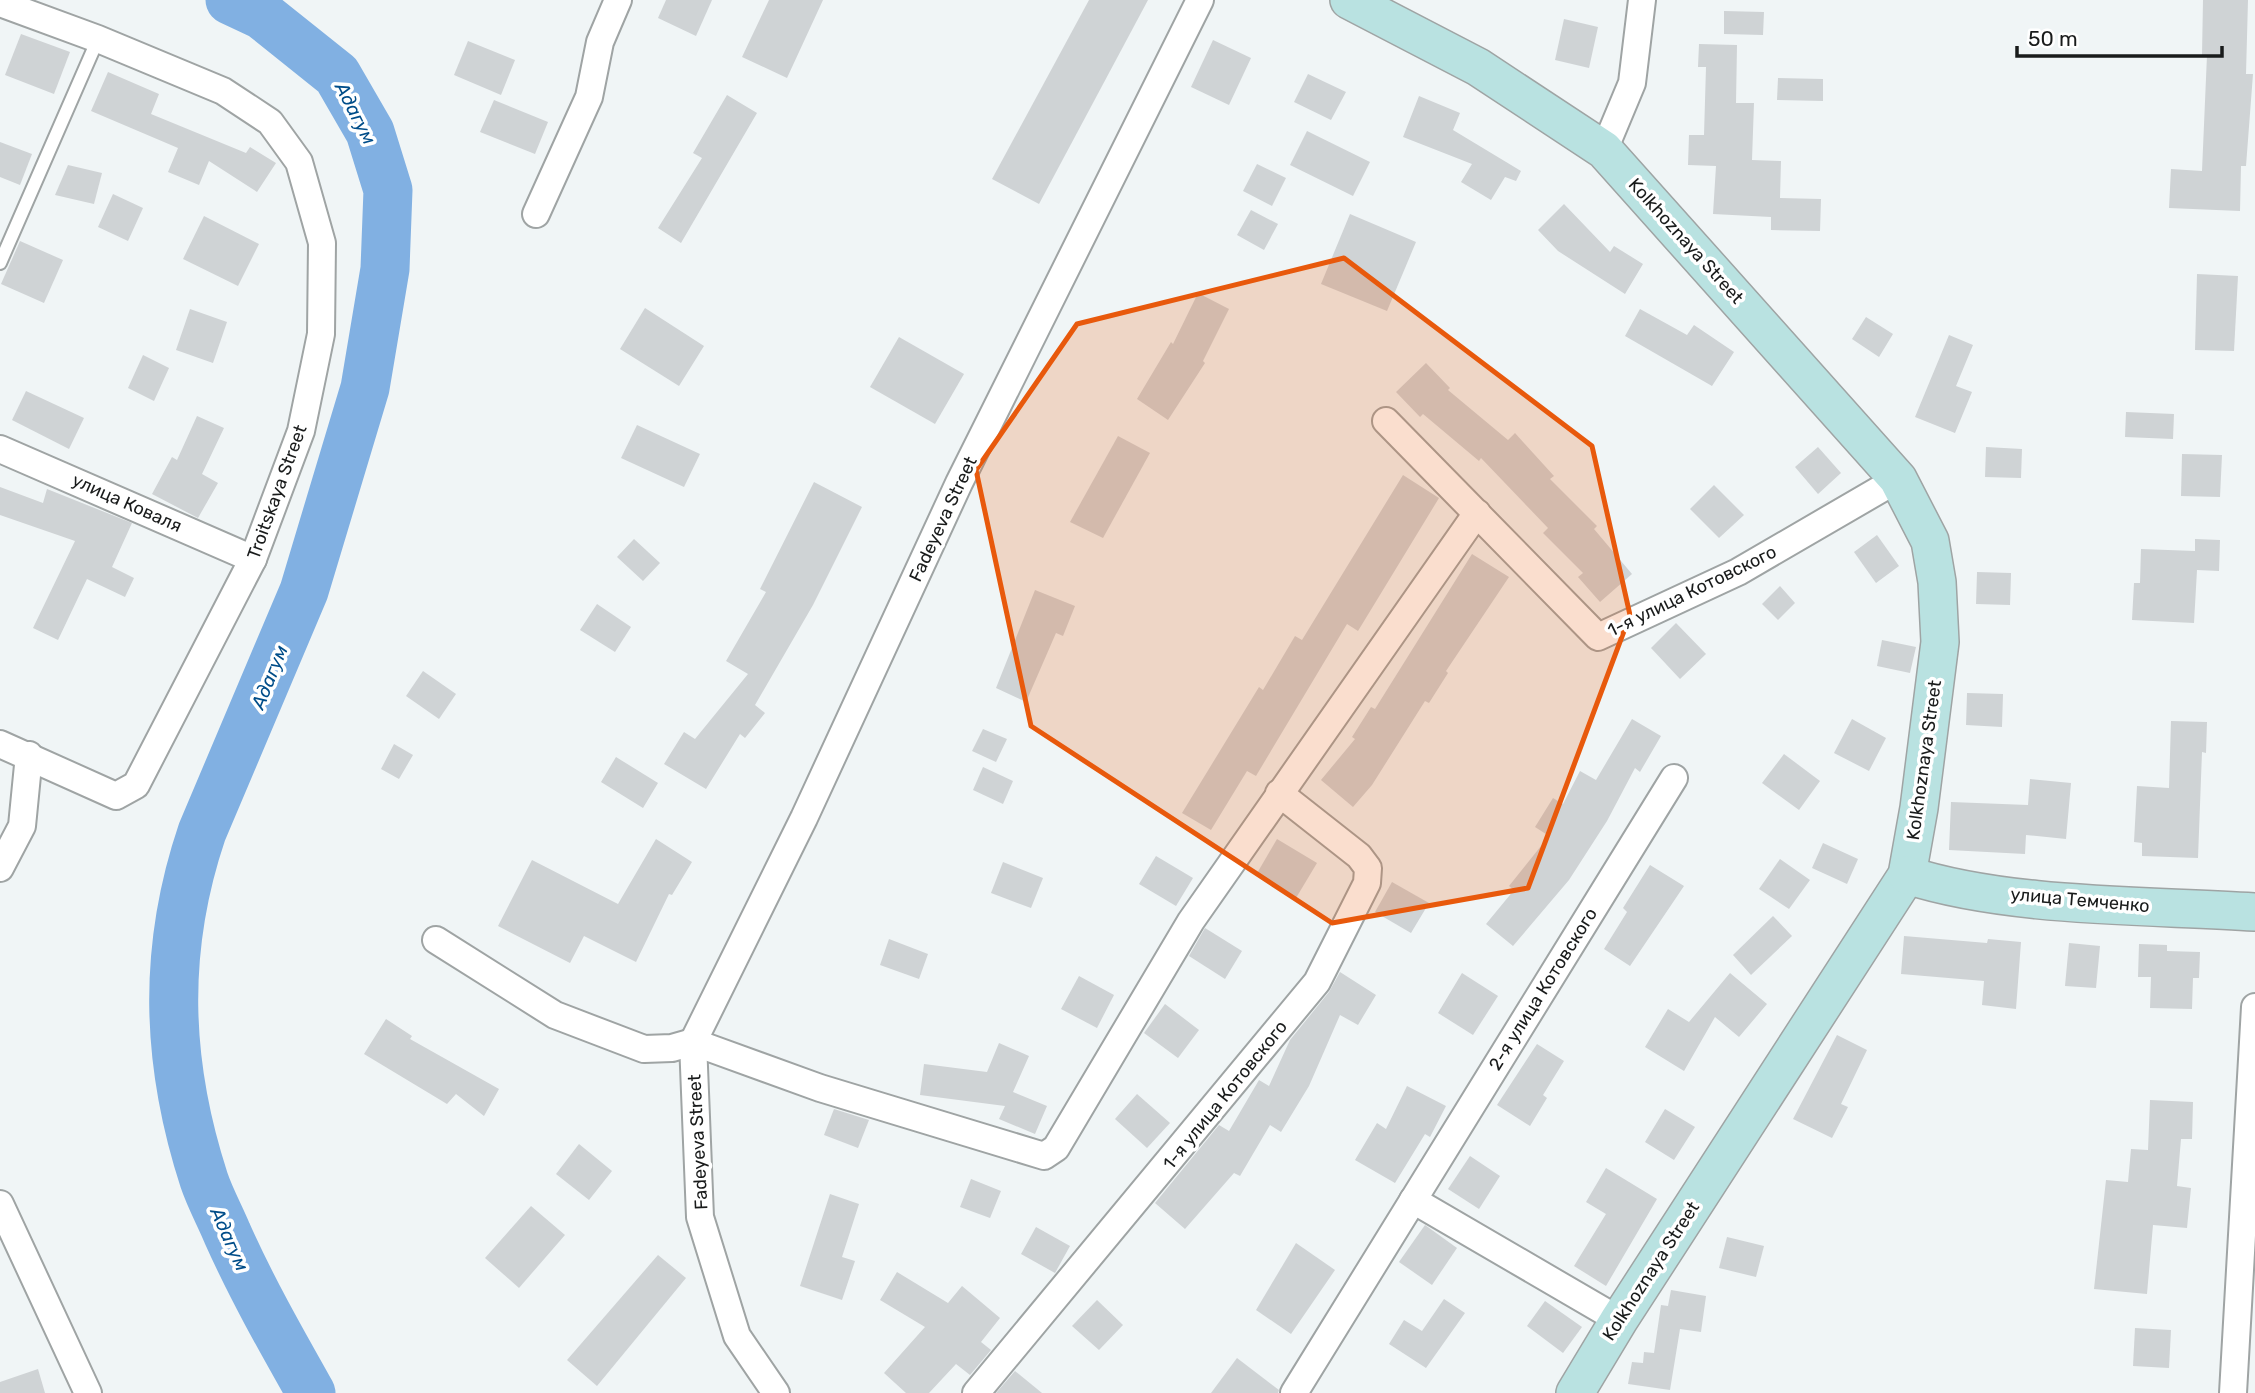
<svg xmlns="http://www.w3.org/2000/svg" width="2255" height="1393" font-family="Rubik,sans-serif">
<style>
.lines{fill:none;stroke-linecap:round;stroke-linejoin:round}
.river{stroke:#81b0e2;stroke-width:49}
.building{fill:#cfd3d5}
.lane-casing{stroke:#9fa4a4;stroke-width:16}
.street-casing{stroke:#9fa4a4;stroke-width:30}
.secondary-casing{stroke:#9fa4a4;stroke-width:40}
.lane{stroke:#fff;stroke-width:12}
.street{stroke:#fff;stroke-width:26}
.secondary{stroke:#b9e2e1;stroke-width:37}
.marked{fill:#e8590c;fill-opacity:0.2;stroke:#e8590c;stroke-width:5;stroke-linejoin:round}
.labels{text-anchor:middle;stroke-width:7;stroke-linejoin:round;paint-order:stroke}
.street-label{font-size:18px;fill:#191b1b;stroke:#fff}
.water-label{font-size:19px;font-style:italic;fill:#004d89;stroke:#fff}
</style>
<rect width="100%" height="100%" fill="#f0f5f6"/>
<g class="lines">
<path class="river" d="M 230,0 L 262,15 L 337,75 L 370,132 L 388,190 L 385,269 L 365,388 L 304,591 L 202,832 C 162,950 166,1063 204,1180 C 210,1198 220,1216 227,1233 C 252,1289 281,1340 311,1393"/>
</g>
<g class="building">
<path d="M 666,0 L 712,0 L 696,36 L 658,18 Z"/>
<path d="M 769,0 L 823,0 L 787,78 L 742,57 Z"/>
<path d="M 1089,0 L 1148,0 L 1039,204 L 992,179 Z"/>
<path d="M 2203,0 L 2248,0 L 2246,74 L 2253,74 L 2246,166 L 2241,166 L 2240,211 L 2169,208 L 2171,169 L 2202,171 L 2207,55 L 2202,55 Z"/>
<path d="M 1724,11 L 1764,12 L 1763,35 L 1724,34 Z"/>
<path d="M 1564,19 L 1598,27 L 1589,68 L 1555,60 Z"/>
<path d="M 21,34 L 70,52 L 54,94 L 5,75 Z"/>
<path d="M 1213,40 L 1251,58 L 1229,105 L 1191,87 Z"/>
<path d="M 468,41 L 515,60 L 501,95 L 454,75 Z"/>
<path d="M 1699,44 L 1737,45 L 1736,103 L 1754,103 L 1752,160 L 1781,161 L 1780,198 L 1821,199 L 1820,231 L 1771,230 L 1771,217 L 1713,214 L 1716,166 L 1688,165 L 1689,135 L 1704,135 L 1706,67 L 1698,67 Z"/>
<path d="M 108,72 L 159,94 L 151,114 L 246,153 L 250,147 L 276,163 L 257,192 L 209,161 L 199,185 L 168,172 L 178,148 L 91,111 Z"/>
<path d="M 1308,74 L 1346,92 L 1331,120 L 1294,102 Z"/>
<path d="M 1778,78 L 1823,79 L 1823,101 L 1777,100 Z"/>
<path d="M 727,95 L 757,113 L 681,243 L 658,228 L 702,158 L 693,153 Z"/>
<path d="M 1419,96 L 1460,113 L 1453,130 L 1521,171 L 1516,181 L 1505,177 L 1491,200 L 1461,182 L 1472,164 L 1403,137 Z"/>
<path d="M 494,100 L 548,122 L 535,154 L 480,132 Z"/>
<path d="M 1307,131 L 1370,162 L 1353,196 L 1290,165 Z"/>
<path d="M 0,142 L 32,154 L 20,185 L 0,177 Z"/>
<path d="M 1257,164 L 1286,178 L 1272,206 L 1243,191 Z"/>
<path d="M 68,165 L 102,173 L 94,204 L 55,195 Z"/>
<path d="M 113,194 L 143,208 L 128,241 L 98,227 Z"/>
<path d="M 1564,204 L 1610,252 L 1614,246 L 1643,264 L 1625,294 L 1558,251 L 1538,230 Z"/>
<path d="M 1251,210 L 1278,224 L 1264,250 L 1237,235 Z"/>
<path d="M 1350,214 L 1416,242 L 1387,311 L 1321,284 Z"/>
<path d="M 204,216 L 259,244 L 238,286 L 183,259 Z"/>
<path d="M 20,241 L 63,260 L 44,303 L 1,284 Z"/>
<path d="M 2197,274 L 2238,276 L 2234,351 L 2195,350 Z"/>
<path d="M 1198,293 L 1229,309 L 1203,361 L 1205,363 L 1168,420 L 1137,399 L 1171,342 L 1173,344 Z"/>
<path d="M 645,308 L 704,346 L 679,386 L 620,349 Z"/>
<path d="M 190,309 L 227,322 L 213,363 L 176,350 Z"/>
<path d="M 1640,309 L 1687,335 L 1694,325 L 1734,352 L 1712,386 L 1625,336 Z"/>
<path d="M 1866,317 L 1893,334 L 1879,357 L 1852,339 Z"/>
<path d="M 1949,335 L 1973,345 L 1956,386 L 1972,392 L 1955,433 L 1915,417 Z"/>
<path d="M 899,337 L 964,374 L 935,424 L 870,387 Z"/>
<path d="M 143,355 L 169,368 L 154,401 L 128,388 Z"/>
<path d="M 1426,363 L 1450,388 L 1448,390 L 1508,440 L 1515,433 L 1554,476 L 1550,479 L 1597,526 L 1594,529 L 1632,574 L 1600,602 L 1578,577 L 1583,573 L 1543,533 L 1548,528 L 1481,458 L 1479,461 L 1423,414 L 1420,417 L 1396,392 Z"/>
<path d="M 26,391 L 84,418 L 69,449 L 12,420 Z"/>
<path d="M 2126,412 L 2174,414 L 2173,439 L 2125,437 Z"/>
<path d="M 197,416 L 224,428 L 202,474 L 218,483 L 198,518 L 152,494 L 172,457 L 177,460 Z"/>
<path d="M 637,425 L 700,454 L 684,487 L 621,458 Z"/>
<path d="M 1118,436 L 1150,453 L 1103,538 L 1070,522 Z"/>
<path d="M 1818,447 L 1841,473 L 1818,494 L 1795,467 Z"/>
<path d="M 1986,447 L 2022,449 L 2021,478 L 1985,477 Z"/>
<path d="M 2182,454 L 2222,455 L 2220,497 L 2181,496 Z"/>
<path d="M 1403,475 L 1439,498 L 1358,631 L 1347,624 L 1256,776 L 1247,771 L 1211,830 L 1182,813 L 1259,687 L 1263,690 L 1295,636 L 1302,640 Z"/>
<path d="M 814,482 L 862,507 L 813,605 L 755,705 L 765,713 L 745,738 L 740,734 L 706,789 L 664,764 L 684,732 L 695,739 L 748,674 L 726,661 L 766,592 L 760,589 Z"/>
<path d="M 1714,485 L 1744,515 L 1719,538 L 1690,509 Z"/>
<path d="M 0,487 L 43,503 L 47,489 L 132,523 L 112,567 L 134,578 L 125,597 L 87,579 L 58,640 L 33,628 L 75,541 L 0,515 Z"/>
<path d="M 1877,535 L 1899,566 L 1876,583 L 1854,552 Z"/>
<path d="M 634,539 L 660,563 L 643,581 L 617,557 Z"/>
<path d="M 2195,539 L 2220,540 L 2219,571 L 2197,570 L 2194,623 L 2132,620 L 2134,583 L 2140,583 L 2141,549 L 2195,551 Z"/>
<path d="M 1472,554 L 1509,577 L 1446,671 L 1448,673 L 1429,703 L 1425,701 L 1372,785 L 1353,807 L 1321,780 L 1355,739 L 1352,737 L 1371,707 L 1375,709 Z"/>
<path d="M 1977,572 L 2011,573 L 2010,605 L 1976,604 Z"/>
<path d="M 1780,586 L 1795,603 L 1778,620 L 1762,604 Z"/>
<path d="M 1035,590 L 1075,606 L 1063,636 L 1056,633 L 1026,702 L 996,688 Z"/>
<path d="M 597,604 L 631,627 L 615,652 L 580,630 Z"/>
<path d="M 1676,623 L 1706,654 L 1680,679 L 1651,648 Z"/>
<path d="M 1882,640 L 1916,647 L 1910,673 L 1877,666 Z"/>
<path d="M 423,671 L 456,694 L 439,719 L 406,696 Z"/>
<path d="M 1967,693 L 2003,694 L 2002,727 L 1966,725 Z"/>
<path d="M 1632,719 L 1661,736 L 1640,772 L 1635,768 L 1607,821 L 1569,880 L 1513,946 L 1486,924 L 1514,890 L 1509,886 L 1549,836 L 1535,827 L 1553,798 L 1563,804 L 1580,771 L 1596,780 Z"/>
<path d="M 1852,719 L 1886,738 L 1869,771 L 1834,753 Z"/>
<path d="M 2171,721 L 2207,722 L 2206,753 L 2202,752 L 2198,858 L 2142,856 L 2142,843 L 2134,842 L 2137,786 L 2169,788 Z"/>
<path d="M 983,729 L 1007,739 L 996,762 L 972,751 Z"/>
<path d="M 394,744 L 413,755 L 399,779 L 381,769 Z"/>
<path d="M 1784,754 L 1820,781 L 1799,810 L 1762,783 Z"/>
<path d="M 616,757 L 658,783 L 643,808 L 601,782 Z"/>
<path d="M 983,767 L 1013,781 L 1003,804 L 973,790 Z"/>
<path d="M 2030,779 L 2071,783 L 2066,839 L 2026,835 L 2025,854 L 1949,850 L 1951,802 L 2028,805 Z"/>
<path d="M 656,839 L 692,862 L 672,895 L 669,894 L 636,962 L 584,936 L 570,963 L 498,926 L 532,860 L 618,904 Z"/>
<path d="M 1277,839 L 1317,863 L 1296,898 L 1256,875 Z"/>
<path d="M 1823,843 L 1858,859 L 1847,884 L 1812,868 Z"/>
<path d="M 1156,856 L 1193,878 L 1176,906 L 1139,884 Z"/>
<path d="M 1780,859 L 1810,880 L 1789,909 L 1759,889 Z"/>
<path d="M 1003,862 L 1043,878 L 1031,908 L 991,893 Z"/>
<path d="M 1650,865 L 1684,886 L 1630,966 L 1604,949 L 1627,912 L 1623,908 Z"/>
<path d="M 1392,882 L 1429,903 L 1411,933 L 1375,912 Z"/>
<path d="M 1773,916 L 1792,936 L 1751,975 L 1733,955 Z"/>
<path d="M 1205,928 L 1242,951 L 1225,979 L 1189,956 Z"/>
<path d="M 1904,936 L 1987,943 L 1988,939 L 2021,942 L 2016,1009 L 1982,1005 L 1984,981 L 1901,974 Z"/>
<path d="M 889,939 L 928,954 L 919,979 L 880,965 Z"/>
<path d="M 2069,943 L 2100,946 L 2096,988 L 2065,986 Z"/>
<path d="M 2139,944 L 2167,945 L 2167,951 L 2200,952 L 2199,978 L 2193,978 L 2192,1009 L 2150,1008 L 2151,977 L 2138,977 Z"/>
<path d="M 1340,972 L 1376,995 L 1358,1025 L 1340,1015 L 1309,1086 L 1281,1132 L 1270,1125 L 1240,1176 L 1234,1173 L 1185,1229 L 1155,1203 L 1219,1125 L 1229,1131 L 1259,1080 L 1269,1086 L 1290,1040 L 1329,992 Z"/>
<path d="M 1462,973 L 1498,996 L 1473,1035 L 1438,1013 Z"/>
<path d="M 1730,973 L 1767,1004 L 1739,1037 L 1715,1017 L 1684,1071 L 1645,1047 L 1668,1009 L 1689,1022 Z"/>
<path d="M 1079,976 L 1114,995 L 1097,1028 L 1061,1009 Z"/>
<path d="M 1165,1004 L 1199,1030 L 1178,1058 L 1144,1033 Z"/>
<path d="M 386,1019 L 412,1036 L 410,1039 L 499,1089 L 484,1116 L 456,1094 L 447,1104 L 364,1054 Z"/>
<path d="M 1837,1035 L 1867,1050 L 1841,1104 L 1848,1107 L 1832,1138 L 1793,1119 Z"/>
<path d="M 999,1043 L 1029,1056 L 1013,1092 L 1047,1106 L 1035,1134 L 999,1119 L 1005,1106 L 920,1095 L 924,1064 L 987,1072 Z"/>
<path d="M 1537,1044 L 1564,1061 L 1543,1095 L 1547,1098 L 1530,1126 L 1497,1105 Z"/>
<path d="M 1407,1086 L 1446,1106 L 1430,1137 L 1425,1134 L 1395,1183 L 1355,1160 L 1377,1123 L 1386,1129 Z"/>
<path d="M 1137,1094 L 1170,1123 L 1147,1148 L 1115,1119 Z"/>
<path d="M 2150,1100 L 2193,1102 L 2192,1139 L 2181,1139 L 2177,1186 L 2191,1188 L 2187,1228 L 2153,1225 L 2147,1294 L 2094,1289 L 2106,1180 L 2128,1182 L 2131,1149 L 2148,1150 Z"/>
<path d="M 834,1109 L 869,1120 L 858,1148 L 824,1135 Z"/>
<path d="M 1665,1109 L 1695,1127 L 1674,1160 L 1645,1142 Z"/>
<path d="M 579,1144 L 612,1171 L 589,1200 L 556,1174 Z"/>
<path d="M 1470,1156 L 1500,1176 L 1479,1209 L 1448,1189 Z"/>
<path d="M 1606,1168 L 1657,1199 L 1606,1286 L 1574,1266 L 1606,1214 L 1586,1202 Z"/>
<path d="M 971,1179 L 1001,1191 L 990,1218 L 960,1207 Z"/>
<path d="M 830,1194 L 859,1204 L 842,1257 L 855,1261 L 842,1300 L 800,1286 Z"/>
<path d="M 531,1206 L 565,1235 L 519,1288 L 485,1258 Z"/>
<path d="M 1425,1225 L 1457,1248 L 1432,1285 L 1399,1262 Z"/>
<path d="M 1036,1227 L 1070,1246 L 1055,1273 L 1021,1254 Z"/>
<path d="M 1727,1237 L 1764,1246 L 1756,1277 L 1719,1268 Z"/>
<path d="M 1296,1243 L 1335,1270 L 1291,1334 L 1256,1310 Z"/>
<path d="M 658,1255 L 686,1278 L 597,1386 L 567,1360 Z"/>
<path d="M 897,1272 L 948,1303 L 962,1286 L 1000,1318 L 981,1342 L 991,1350 L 970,1375 L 956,1364 L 929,1393 L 906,1393 L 884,1373 L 925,1327 L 880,1300 Z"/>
<path d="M 1671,1290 L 1706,1296 L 1701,1332 L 1680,1329 L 1670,1390 L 1628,1384 L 1632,1362 L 1643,1363 L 1644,1352 L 1654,1353 L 1661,1305 L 1668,1306 Z"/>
<path d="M 1444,1299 L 1465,1313 L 1426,1368 L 1389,1344 L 1404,1320 L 1422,1331 Z"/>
<path d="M 1097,1300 L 1123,1325 L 1099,1350 L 1072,1326 Z"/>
<path d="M 1545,1301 L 1582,1327 L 1563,1353 L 1527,1326 Z"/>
<path d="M 2135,1328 L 2171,1330 L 2169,1368 L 2133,1366 Z"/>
<path d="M 1237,1358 L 1279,1390 L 1278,1393 L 1211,1393 Z"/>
<path d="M 38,1369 L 45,1393 L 0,1393 L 0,1382 Z"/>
<path d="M 1015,1371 L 1042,1393 L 996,1393 Z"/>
</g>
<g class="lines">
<g class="lane-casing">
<path id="lane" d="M 0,263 L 98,39"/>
</g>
<g class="street-casing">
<g id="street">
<path d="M 0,3 L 98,39 L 223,91 L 270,122 L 299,162 L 322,243 L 321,334 L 301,431 L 253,559 L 136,785 L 116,796 L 0,744"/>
<path d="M 1604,150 L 1632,83 L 1642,0"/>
<path d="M 536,214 L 589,97 L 600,42 L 618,0"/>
<path d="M 1386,421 L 1598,637 L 1738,572 L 1898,479"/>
<path d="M 0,449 L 253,559"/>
<path d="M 0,868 L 22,826 L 29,755"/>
<path d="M 436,940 L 555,1015 L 644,1049 L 672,1048 L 693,1042 L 820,1088 L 1044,1156 L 1056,1148 L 1191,921 L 1477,513"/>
<path d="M 1413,1200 L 1619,1320"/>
<path d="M 0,1204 L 88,1393"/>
<path d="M 776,1393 L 737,1336 L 700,1217 L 693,1042 L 804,818 L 959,483 L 1200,0"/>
<path d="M 976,1393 L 1317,982 L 1367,883 L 1368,868 L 1359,856 L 1279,793"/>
<path d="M 1294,1393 L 1674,778"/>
<path d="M 2233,1393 L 2255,1007"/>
</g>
</g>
<g class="secondary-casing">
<g id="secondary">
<path d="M 1349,0 L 1478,67 L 1604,150 L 1898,479 L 1930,541 L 1937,582 L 1940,642 L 1919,808 L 1907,875 L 1619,1320 L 1575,1393"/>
<path d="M 1907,875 C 2009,908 2147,905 2255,912"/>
</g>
</g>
<use href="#lane" class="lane"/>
<use href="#street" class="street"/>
<use href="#secondary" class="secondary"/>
</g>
<path class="marked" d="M 1344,258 L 1592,446 L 1630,615 L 1528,888 L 1332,923 L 1031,726 L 976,470 L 1077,324 Z"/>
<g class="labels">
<g class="street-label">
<text transform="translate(1686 241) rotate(48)" y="6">Kolkhoznaya Street</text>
<text transform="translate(277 492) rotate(-70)" y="6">Troitskaya Street</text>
<text transform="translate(127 503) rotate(24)" y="6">улица Коваля</text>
<text transform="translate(943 519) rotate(-65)" y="6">Fadeyeva Street</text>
<text transform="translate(1692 591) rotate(-26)" y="6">1-я улица Котовского</text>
<text transform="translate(1924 760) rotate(-82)" y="6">Kolkhoznaya Street</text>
<text transform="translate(2080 900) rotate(5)" y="6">улица Темченко</text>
<text transform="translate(1543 989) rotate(-58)" y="6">2-я улица Котовского</text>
<text transform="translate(1225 1095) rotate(-51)" y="6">1-я улица Котовского</text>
<text transform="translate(698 1142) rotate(-93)" y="6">Fadeyeva Street</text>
<text transform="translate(1651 1271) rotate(-57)" y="6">Kolkhoznaya Street</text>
</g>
<g class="water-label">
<text transform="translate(356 113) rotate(63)" y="7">Адагум</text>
<text transform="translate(269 677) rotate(-68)" y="7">Адагум</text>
<text transform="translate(230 1239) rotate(66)" y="7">Адагум</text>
</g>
</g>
<path d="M2017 46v10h205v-10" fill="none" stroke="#191b1b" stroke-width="3.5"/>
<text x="2028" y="46" font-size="21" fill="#191b1b" stroke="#ffffff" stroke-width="5" paint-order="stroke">50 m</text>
</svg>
